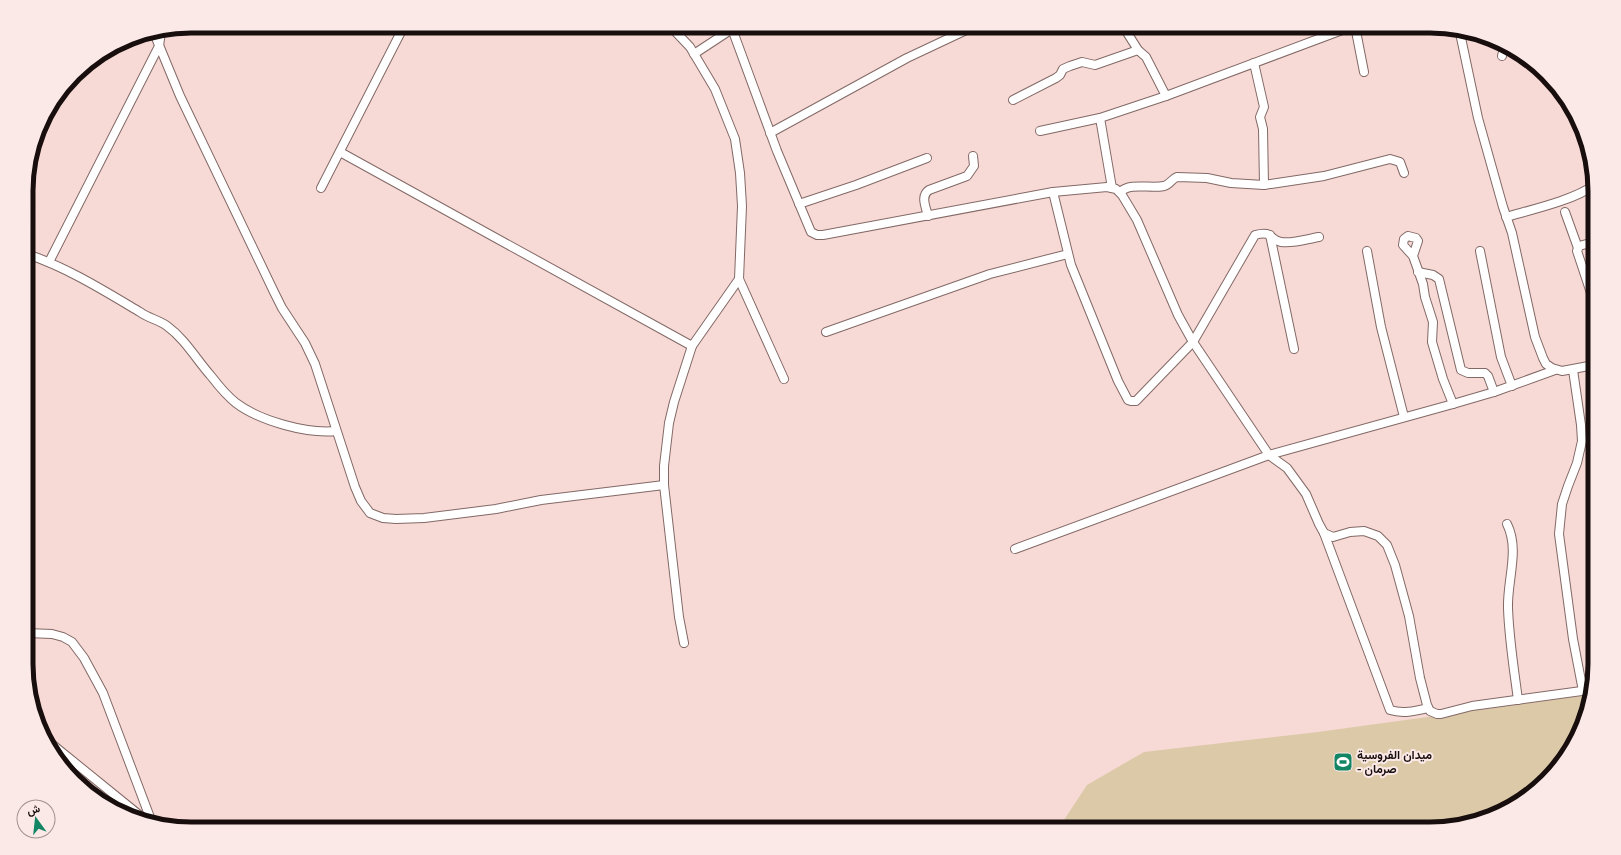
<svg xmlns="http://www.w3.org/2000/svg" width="1621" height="855" font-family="Karla,Vazirmatn,sans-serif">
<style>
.green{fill:#dcc9a8}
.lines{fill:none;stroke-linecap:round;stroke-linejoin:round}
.minor-casing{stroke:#826966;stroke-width:10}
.minor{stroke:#fff;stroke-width:8}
.labels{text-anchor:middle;stroke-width:4;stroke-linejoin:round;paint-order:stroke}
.poi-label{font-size:12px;font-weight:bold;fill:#170e0d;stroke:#fbe9e7;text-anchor:start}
.rim{fill:none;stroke:#170e0d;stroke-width:5}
</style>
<rect width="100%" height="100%" fill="#f7d9d5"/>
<path class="green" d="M 1588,695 L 1578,737 L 1554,773 L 1522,801 L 1483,820 L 1441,829 L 1058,829 L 1087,785 L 1144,752 L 1318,732 Z"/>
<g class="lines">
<g class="minor-casing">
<g id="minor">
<path d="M 670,26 L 690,47 L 715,89 L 735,139 L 740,173 L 742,206 L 739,279 L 784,379"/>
<path d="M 731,26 L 777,151 L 811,232 L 817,235 L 823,235 L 1053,192 L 1107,187 L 1116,189 L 1122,195 L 1137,220 L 1178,315 L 1193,342 L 1269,455 L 1287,468 L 1306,494 L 1319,524 L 1324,533 L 1333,537 L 1350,532 L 1364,531 L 1378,536 L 1387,545 L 1395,565 L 1409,616 L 1420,678 L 1427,705 L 1430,711 L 1437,714 L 1441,714 L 1472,706 L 1589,690"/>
<path d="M 1123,26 L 1138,50 L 1146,57 L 1166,96"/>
<path d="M 1355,26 L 1364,72"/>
<path d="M 1125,30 L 1139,26"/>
<path d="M 154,33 L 180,96 L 274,292 L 282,308 L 305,343 L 315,364 L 355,487 L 361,501 L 370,513 L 383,518 L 396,519 L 424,518 L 496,509 L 541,500 L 664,485"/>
<path d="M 1460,33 L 1478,118 L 1503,207 L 1512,233 L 1535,337 L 1543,358 L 1546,364 L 1552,368 L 1562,371 L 1594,365"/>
<path d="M 694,54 L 732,29"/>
<path d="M 1502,56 L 1505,44"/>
<path d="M 1254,63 L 1264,107 L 1260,117 L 1263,129 L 1264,185"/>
<path d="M 1013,100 L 1056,78 L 1060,75 L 1063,69 L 1070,66 L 1082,62 L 1095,65 L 1138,50"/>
<path d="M 1040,131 L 1100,118"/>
<path d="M 770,133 L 907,58 L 975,26"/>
<path d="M 340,152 L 692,346"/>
<path d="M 321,188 L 404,26"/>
<path d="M 1112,188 L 1100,118 L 1166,96 L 1353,26"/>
<path d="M 1053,192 L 1071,265 L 1118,381 L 1128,400 L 1131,401 L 1136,401 L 1193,342 L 1255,235 C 1274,230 1268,240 1281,242 C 1293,244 1307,239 1319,237"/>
<path d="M 1120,192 C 1131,182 1150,189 1164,186 C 1170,185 1171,179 1177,177 L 1207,178 L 1231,183 L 1264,185 L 1324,176 L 1390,159 L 1400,162 L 1404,173"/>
<path d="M 799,204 L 856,185 L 927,158"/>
<path d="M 1565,212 L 1578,248"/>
<path d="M 928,216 C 926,207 920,196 929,190 L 967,176 L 974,166 L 973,156"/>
<path d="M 1506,217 C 1530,210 1575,200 1594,185"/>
<path d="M 1270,235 L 1294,349"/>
<path d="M 1594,242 L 1579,246 L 1577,251 L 1594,302"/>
<path d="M 1367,251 L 1381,327 L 1404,417"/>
<path d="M 1480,251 L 1501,357 L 1512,386"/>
<path d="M 27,254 C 68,268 103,290 140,312 C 148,318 159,320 167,326 C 185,339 196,359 211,376 C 218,385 227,396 236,403 C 260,421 307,434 336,431"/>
<path d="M 1413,256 L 1418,241 L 1416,238 L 1408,236 L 1404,239 L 1403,245 L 1413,256 L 1423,284 L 1425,297 L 1433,322 L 1432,342 L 1443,379 L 1453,404"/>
<path d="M 49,262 L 159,46 L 161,32"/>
<path d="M 1418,272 L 1433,275 L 1439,279 L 1461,370 L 1468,373 L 1485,373 L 1488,376 L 1494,392"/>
<path d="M 826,332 L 990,274 L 1068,254"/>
<path d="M 1573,370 L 1581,425 L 1582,441 L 1577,463 L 1568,486 L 1562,504 L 1559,534 L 1573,639 L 1583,691"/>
<path d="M 1507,524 C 1520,550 1507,580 1508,608 C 1509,639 1514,669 1518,700"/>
<path d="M 1324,533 L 1390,710 C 1403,714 1415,711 1428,708"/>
<path d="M 1015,549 L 1269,455 L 1453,404 L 1494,392 L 1555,370"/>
<path d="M 27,633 L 52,634 L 63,637 L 72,642 L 84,658 L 103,693 L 151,820"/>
<path d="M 684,643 L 679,617 L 664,485 L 664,466 L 669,423 L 674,402 L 692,346 L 739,279"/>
<path d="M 48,741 L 143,818"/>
</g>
</g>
<use href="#minor" class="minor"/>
</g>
<defs>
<g id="stadium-square" transform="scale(1)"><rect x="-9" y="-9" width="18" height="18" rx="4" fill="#128564" stroke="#fbe9e7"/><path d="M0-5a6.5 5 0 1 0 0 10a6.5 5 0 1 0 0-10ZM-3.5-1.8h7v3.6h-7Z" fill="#fff"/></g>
</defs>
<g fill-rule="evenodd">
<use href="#stadium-square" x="1343" y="762"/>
</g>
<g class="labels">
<g class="poi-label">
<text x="1357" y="759">ميدان الفروسية<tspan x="1357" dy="14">- صرمان</tspan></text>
</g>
</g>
<path d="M0 0H1621V855H0ZM191 33H1430A158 158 0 0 1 1588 191V664A158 158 0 0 1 1430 822H191A158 158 0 0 1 33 664V191A158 158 0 0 1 191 33Z" fill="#fbe9e7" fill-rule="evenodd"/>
<path class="rim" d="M191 33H1430A158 158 0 0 1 1588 191V664A158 158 0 0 1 1430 822H191A158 158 0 0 1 33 664V191A158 158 0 0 1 191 33Z"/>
<g transform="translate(36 819) rotate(345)"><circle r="19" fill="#fbe9e7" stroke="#a09190"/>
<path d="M0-3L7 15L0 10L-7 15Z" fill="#128564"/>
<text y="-6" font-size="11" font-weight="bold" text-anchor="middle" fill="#170e0d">ش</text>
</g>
</svg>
